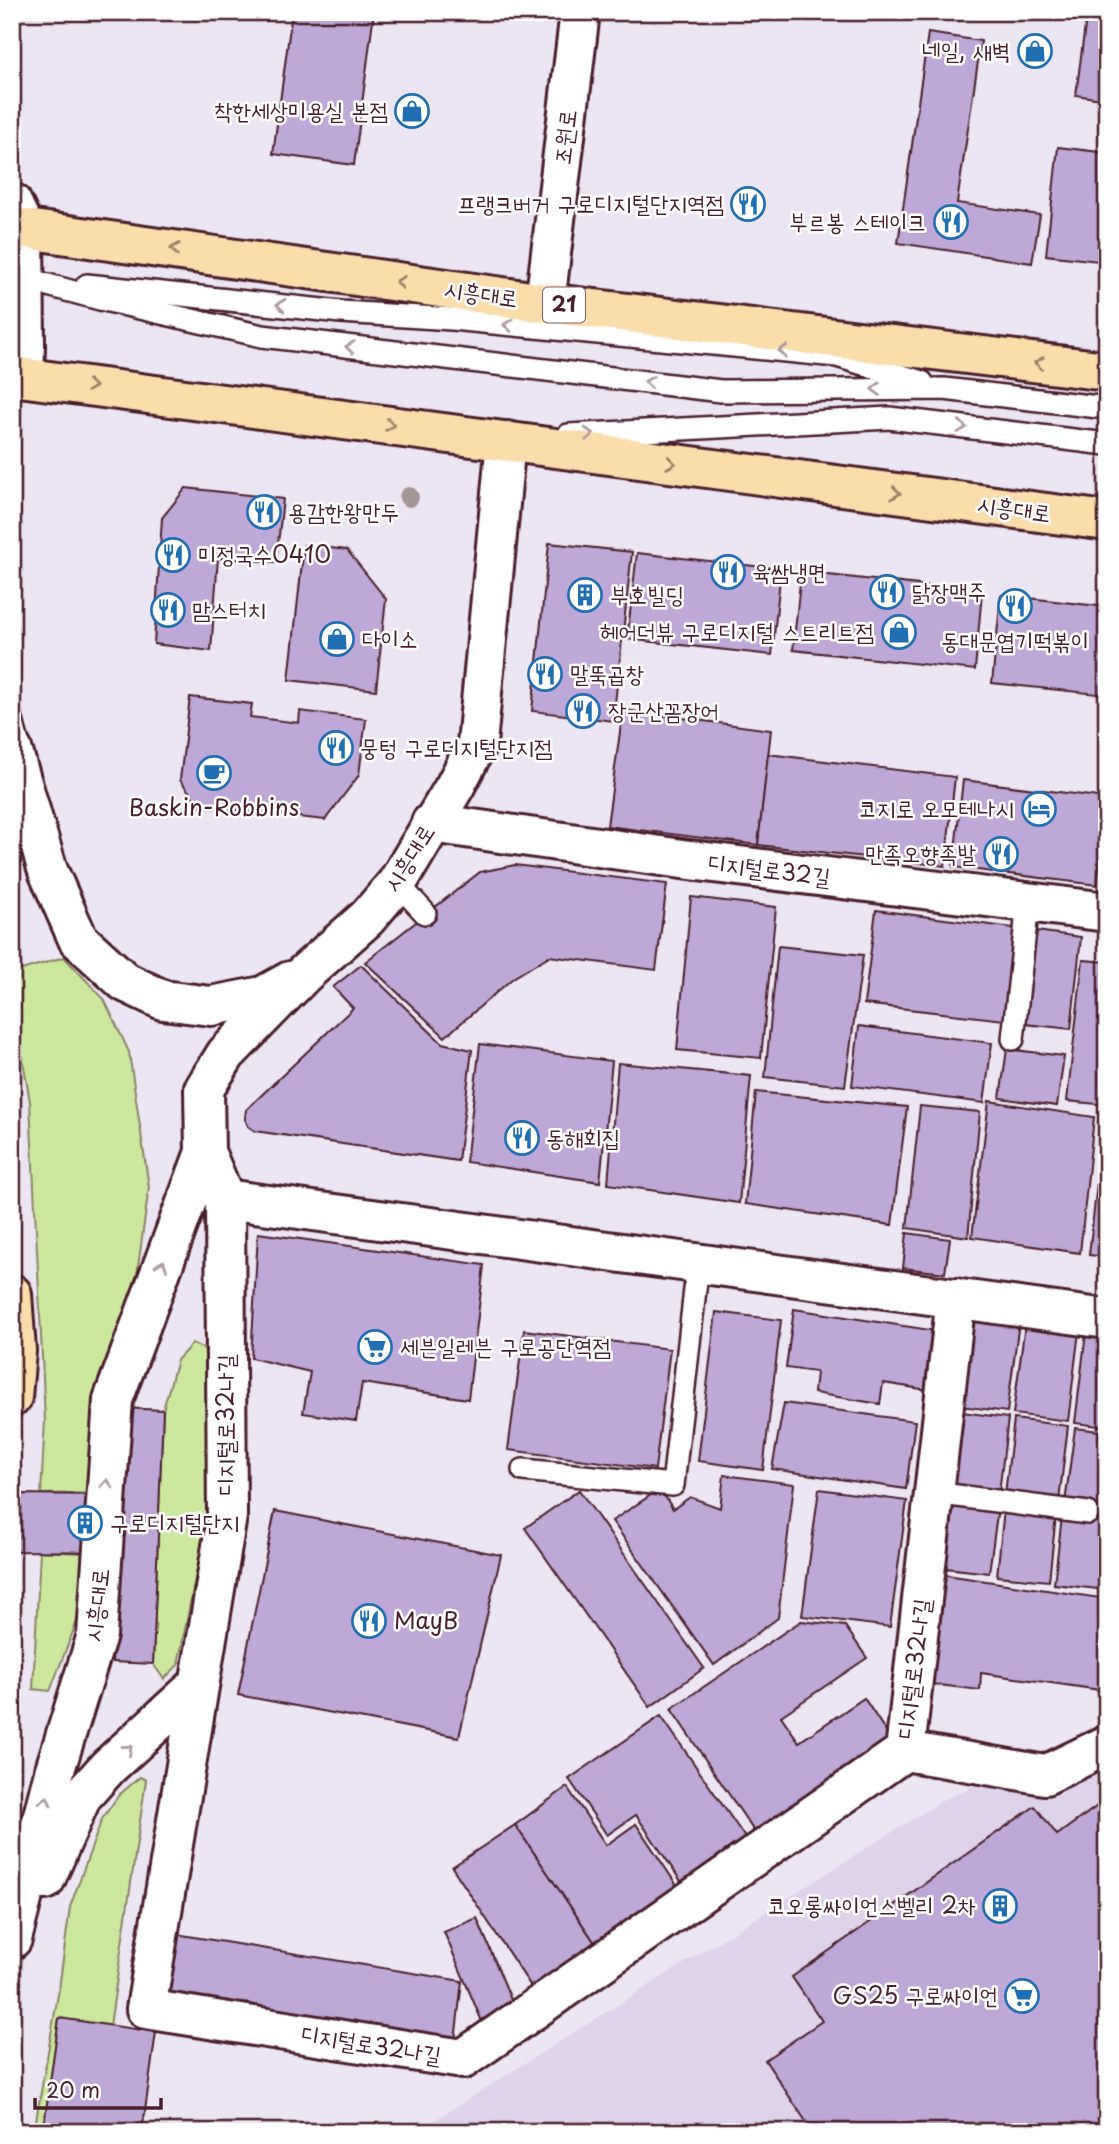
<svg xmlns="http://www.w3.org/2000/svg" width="1119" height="2144" font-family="'Playpen Sans','Poor Story',sans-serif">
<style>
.built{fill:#ded3eb}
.green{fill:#cce89f;stroke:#8b8465;stroke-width:2}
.building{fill:#bea8d7;stroke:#4a1f2b;stroke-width:2}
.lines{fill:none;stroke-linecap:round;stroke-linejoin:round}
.service-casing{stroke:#4a1f2b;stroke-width:26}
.minor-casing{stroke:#4a1f2b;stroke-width:44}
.tertiary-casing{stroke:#4a1f2b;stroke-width:44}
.secondary-casing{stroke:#4a1f2b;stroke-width:44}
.primary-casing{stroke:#4a1f2b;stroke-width:44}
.service{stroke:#fff;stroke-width:21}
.minor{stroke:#fff;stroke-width:38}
.tertiary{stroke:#fff;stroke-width:38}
.secondary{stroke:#fff;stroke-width:38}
.primary{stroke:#faddab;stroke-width:38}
.tree{fill:#a49495}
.oneway{stroke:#a27e6b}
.oneway2{stroke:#ae9aa0}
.labels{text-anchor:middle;stroke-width:5;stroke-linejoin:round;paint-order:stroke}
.shield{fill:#fff;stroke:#80626b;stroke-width:2}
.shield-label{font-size:21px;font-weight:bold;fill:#4a1f2b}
.poi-label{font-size:23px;fill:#4a1f2b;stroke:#fff;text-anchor:start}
.street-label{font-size:23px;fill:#4a1f2b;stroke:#fff}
</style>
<rect width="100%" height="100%" fill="#ece5f3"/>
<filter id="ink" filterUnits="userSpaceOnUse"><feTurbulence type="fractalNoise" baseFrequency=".0143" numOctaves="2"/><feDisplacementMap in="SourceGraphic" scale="14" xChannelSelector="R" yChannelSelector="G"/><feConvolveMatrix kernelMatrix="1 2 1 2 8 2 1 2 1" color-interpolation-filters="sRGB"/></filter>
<g filter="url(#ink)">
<path class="built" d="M 1107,1725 L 1107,2132 L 416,2132 L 945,1799 Z"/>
<g class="green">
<path d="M 64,957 L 104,999 L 129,1052 L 149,1187 L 107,1493 L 41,1494 L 45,1420 L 30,1102 L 12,995 L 12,973 Z"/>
<path d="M 192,1344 L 203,1348 L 209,1357 L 207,1517 L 178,1665 L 164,1679 L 153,1664 L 163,1410 L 177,1360 Z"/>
<path d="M 40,1551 L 103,1554 L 50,1691 L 33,1689 Z"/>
<path d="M 140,1777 L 146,1780 L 110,2026 L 59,2019 L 43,2132 L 34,2132 L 59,1989 L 70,1907 L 102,1819 L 119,1795 Z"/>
</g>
<g class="building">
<path d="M 292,12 L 374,12 L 354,165 L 273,154 Z"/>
<path d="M 1086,18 L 1107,21 L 1107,100 L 1076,95 Z"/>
<path d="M 928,33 L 981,41 L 957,203 L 1040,215 L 1032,263 L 898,243 Z"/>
<path d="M 1058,147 L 1107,153 L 1107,262 L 1046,255 Z"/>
<path d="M 186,488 L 283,499 L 276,562 L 218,558 L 211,651 L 154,644 L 162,518 Z"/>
<path d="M 549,543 L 632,552 L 613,721 L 532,711 Z"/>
<path d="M 304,545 L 347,550 L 386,599 L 376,690 L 289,680 Z"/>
<path d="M 637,553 L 781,569 L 772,655 L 627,639 Z"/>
<path d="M 801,572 L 982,592 L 975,670 L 793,650 Z"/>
<path d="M 1001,595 L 1107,607 L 1107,695 L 992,683 Z"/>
<path d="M 190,697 L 252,704 L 250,717 L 299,723 L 300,711 L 366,719 L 359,775 L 325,820 L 200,806 L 180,780 Z"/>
<path d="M 623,710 L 771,730 L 758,845 L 607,826 Z"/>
<path d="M 768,754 L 955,777 L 945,866 L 758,845 Z"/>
<path d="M 963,780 L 1107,798 L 1097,885 L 953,867 Z"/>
<path d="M 515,865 L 667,884 L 656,970 L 549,956 L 513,978 L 445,1037 L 365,962 L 480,872 Z"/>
<path d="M 691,897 L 776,907 L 761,1058 L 677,1050 Z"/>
<path d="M 876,910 L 1014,928 L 1004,1020 L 864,1004 Z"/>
<path d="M 1036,931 L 1081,937 L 1071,1029 L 1025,1024 Z"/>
<path d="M 778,946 L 863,955 L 845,1086 L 765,1077 Z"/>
<path d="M 1083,960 L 1107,962 L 1107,1105 L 1067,1101 Z"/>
<path d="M 361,965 L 442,1043 L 472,1050 L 458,1161 L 255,1131 L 248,1126 L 245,1119 L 246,1110 L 353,1008 L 333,987 Z"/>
<path d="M 859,1026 L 992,1043 L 984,1103 L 852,1086 Z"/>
<path d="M 480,1044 L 612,1061 L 600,1182 L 466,1162 Z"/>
<path d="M 1007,1049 L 1064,1056 L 1057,1106 L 1000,1098 Z"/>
<path d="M 618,1063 L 751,1076 L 739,1203 L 608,1184 Z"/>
<path d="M 756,1092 L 907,1107 L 892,1225 L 745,1204 Z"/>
<path d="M 989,1101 L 1094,1117 L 1080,1253 L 972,1237 Z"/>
<path d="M 920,1106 L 980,1112 L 968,1237 L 907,1228 Z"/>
<path d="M 1103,1129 L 1107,1129 L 1107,1257 L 1089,1255 Z"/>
<path d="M 258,1233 L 484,1265 L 468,1399 L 362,1383 L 356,1421 L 303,1413 L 310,1372 L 251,1358 Z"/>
<path d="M 907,1233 L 950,1239 L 945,1273 L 903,1268 Z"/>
<path d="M 794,1309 L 943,1332 L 935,1391 L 883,1383 L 880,1404 L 814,1393 L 816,1372 L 786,1368 Z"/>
<path d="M 716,1312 L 781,1320 L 763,1470 L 698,1461 Z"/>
<path d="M 972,1317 L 1019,1322 L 1007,1412 L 953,1405 Z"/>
<path d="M 1025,1324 L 1079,1331 L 1068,1421 L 1013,1414 Z"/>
<path d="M 524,1330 L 670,1349 L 655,1469 L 508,1450 Z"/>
<path d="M 1086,1333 L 1107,1335 L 1107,1427 L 1075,1423 Z"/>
<path d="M 784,1403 L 915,1421 L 906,1489 L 772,1469 Z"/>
<path d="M 122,1408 L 163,1410 L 153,1664 L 112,1662 L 115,1552 L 12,1551 L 12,1494 L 117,1495 Z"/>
<path d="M 954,1411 L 1008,1418 L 999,1493 L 945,1487 Z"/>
<path d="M 1014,1419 L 1068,1426 L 1059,1501 L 1005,1494 Z"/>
<path d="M 1075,1428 L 1107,1432 L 1107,1508 L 1065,1503 Z"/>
<path d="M 724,1475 L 794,1484 L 778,1618 L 714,1665 L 612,1521 L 660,1489 L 673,1509 L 690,1497 L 720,1508 Z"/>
<path d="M 819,1489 L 907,1501 L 890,1627 L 802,1616 Z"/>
<path d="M 579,1490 L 704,1668 L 650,1707 L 525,1528 Z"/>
<path d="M 945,1500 L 998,1507 L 989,1573 L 937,1567 Z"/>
<path d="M 1004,1509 L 1056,1515 L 1049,1581 L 997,1576 Z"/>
<path d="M 275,1511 L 501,1555 L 459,1737 L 238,1695 Z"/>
<path d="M 1062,1517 L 1107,1522 L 1106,1590 L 1054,1584 Z"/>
<path d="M 933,1573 L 1107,1599 L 1107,1691 L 981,1673 L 980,1690 L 922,1683 Z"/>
<path d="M 801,1621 L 845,1626 L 867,1658 L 781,1716 L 799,1742 L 864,1698 L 892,1741 L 756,1834 L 671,1709 Z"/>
<path d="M 661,1716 L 746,1839 L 683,1884 L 636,1815 L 607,1835 L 569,1779 Z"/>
<path d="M 567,1787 L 606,1845 L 636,1824 L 682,1893 L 599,1949 L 515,1825 Z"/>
<path d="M 1107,1799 L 1107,2132 L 813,2132 L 765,2060 L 822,2021 L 792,1977 L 1035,1806 L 1057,1835 Z"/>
<path d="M 515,1825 L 599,1949 L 536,1994 L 452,1867 Z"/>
<path d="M 477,1918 L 515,2009 L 483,2024 L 444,1932 Z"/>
<path d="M 176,1934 L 462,1981 L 455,2041 L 167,1997 Z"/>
<path d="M 59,2018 L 156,2032 L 142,2132 L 43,2132 Z"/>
</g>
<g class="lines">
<g class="service-casing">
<g id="service">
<path d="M 18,277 L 100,299 L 262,336 L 721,391 L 944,389 L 1107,408"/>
<path d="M 87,285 L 341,312 L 452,319 L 837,356 L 922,382"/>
<path d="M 568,435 L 889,418 L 1107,444"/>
<path d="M 12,720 L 22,758"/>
<path d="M 397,883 L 425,913"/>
<path d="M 1013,1039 L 1028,903"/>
<path d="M 523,1470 L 673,1485 L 698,1263"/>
<path d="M 934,1493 L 1088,1513"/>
</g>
</g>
<g class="minor-casing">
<g id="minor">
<path d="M 506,441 L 477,744 L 455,786 L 397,883 L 367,918 L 304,974 L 226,1054 L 204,1089 L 205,1152 L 225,1199 L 227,1516 L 146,2009 L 463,2059 L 905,1751 L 956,1298"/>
<path d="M 12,749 L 48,871 L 78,939 L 125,982 L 163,1000 L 211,1006 L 263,996 L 290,981"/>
<path d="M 431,823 L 682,859 L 1107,912"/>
<path d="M 225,1199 L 1107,1319"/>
<path d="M 905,1751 L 1045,1775 L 1107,1745"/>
<path d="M 45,1880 L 82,1796 L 108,1767 L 199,1684"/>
<path d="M 12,1939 L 53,1776 L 97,1635 L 113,1400 L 205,1152"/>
</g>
</g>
<g class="tertiary-casing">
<path id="tertiary" d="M 545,303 L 580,12"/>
</g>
<g class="secondary-casing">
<path id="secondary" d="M 12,203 L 24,228 L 25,346 L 24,377"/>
</g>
<g class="primary-casing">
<g id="primary">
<path d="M 12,227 L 545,303 L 1107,371"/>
<path d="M 12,376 L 1107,521"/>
<path d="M 12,1294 L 16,1351 L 12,1397"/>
</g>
</g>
<use href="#service" class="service"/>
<use href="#minor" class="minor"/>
<use href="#tertiary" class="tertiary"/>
<use href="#secondary" class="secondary"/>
<use href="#primary" class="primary"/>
</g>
<circle class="tree" cx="409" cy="497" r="10"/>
<defs><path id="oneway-chevron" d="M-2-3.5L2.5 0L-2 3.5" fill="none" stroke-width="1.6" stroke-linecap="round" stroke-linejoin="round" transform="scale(1.75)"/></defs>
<g class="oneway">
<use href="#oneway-chevron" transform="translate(175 249) rotate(-172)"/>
<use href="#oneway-chevron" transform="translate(400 282) rotate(-172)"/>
<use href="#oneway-chevron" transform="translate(1039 363) rotate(-173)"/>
<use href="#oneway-chevron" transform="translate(91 386) rotate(7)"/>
<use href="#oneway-chevron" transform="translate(390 425) rotate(8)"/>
<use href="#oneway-chevron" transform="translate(671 463) rotate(8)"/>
<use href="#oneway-chevron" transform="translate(896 493) rotate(8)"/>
</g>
<g class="oneway2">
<use href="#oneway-chevron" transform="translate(281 305) rotate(-174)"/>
<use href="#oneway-chevron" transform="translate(508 325) rotate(-175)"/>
<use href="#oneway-chevron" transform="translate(350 347) rotate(-173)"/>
<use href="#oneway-chevron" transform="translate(783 351) rotate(-175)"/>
<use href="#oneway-chevron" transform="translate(649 382) rotate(-173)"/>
<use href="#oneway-chevron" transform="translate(876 389) rotate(179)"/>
<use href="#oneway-chevron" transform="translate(962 427) rotate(7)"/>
<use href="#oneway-chevron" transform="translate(589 434) rotate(-3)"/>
<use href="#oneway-chevron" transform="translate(162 1265) rotate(-69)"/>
<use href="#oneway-chevron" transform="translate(107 1484) rotate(-86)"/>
<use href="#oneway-chevron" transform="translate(128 1749) rotate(-41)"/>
<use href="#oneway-chevron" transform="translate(46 1801) rotate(-76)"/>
</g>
</g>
<defs>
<g id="shop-ring" transform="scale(1.75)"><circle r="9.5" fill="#fff" stroke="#1f6fb2" stroke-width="1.5"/><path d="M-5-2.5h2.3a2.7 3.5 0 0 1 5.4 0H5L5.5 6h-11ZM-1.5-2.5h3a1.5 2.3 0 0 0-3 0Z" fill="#1f6fb2"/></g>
<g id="restaurant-ring" transform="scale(1.75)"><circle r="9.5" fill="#fff" stroke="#1f6fb2" stroke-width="1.5"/><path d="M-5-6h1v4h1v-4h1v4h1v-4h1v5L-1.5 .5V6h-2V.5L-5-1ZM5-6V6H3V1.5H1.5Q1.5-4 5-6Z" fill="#1f6fb2"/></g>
<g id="building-ring" transform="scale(1.75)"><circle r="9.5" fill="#fff" stroke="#1f6fb2" stroke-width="1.5"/><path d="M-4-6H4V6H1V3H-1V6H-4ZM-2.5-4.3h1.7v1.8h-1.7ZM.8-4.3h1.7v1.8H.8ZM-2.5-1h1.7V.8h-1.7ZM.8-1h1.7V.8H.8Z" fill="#1f6fb2"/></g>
<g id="cafe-ring" transform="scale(1.75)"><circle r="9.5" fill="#fff" stroke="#1f6fb2" stroke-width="1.5"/><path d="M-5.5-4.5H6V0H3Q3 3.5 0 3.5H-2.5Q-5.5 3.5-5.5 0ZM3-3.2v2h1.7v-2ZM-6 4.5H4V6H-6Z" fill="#1f6fb2"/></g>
<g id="hotel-ring" transform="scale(1.75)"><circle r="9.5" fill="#fff" stroke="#1f6fb2" stroke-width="1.5"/><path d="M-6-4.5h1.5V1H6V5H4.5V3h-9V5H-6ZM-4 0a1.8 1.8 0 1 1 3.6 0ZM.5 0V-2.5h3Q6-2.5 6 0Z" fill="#1f6fb2"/></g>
<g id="supermarket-ring" transform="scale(1.75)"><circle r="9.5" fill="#fff" stroke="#1f6fb2" stroke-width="1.5"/><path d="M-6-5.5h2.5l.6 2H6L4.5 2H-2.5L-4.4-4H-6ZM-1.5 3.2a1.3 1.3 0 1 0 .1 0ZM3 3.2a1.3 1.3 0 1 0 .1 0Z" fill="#1f6fb2"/></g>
</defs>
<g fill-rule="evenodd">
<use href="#shop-ring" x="1035" y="51"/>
<use href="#shop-ring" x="412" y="111"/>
<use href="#restaurant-ring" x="748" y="204"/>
<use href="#restaurant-ring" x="951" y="222"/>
<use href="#restaurant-ring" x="264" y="512"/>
<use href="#restaurant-ring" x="173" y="555"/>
<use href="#restaurant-ring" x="728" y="572"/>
<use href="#restaurant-ring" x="887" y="592"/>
<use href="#building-ring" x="585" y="595"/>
<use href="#restaurant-ring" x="1015" y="606"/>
<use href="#restaurant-ring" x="168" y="610"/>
<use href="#shop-ring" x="899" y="632"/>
<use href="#shop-ring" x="337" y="639"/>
<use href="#restaurant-ring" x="545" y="674"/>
<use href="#restaurant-ring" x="583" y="711"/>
<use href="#restaurant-ring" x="336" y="748"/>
<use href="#cafe-ring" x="214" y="773"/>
<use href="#hotel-ring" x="1039" y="809"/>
<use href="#restaurant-ring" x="1001" y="854"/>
<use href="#restaurant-ring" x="522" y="1138"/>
<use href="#supermarket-ring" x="375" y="1347"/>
<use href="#building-ring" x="85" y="1523"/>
<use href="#restaurant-ring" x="369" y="1621"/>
<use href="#building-ring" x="1000" y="1906"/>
<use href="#supermarket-ring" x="1022" y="1996"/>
</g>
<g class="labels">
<rect class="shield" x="543" y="287.5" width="42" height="35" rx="5"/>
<g class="shield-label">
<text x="564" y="312">21</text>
</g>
<g class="poi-label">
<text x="1010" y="59" text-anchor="end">네일, 새벽</text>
<text x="388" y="119" text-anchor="end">착한세상미용실 본점</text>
<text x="724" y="212" text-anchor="end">프랭크버거 구로디지털단지역점</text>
<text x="926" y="230" text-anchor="end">부르봉 스테이크</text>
<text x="288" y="520">용감한왕만두</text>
<text x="198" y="563">미정국수0410</text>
<text x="752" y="580">육쌈냉면</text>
<text x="912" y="600">닭장맥주</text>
<text x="610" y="603">부호빌딩</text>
<text x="192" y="618">맘스터치</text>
<text x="874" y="640" text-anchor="end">헤어더뷰 구로디지털 스트리트점</text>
<text x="362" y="647">다이소</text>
<text x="1015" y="649" text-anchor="middle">동대문엽기떡볶이</text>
<text x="570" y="682">말뚝곱창</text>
<text x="608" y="719">장군산꼼장어</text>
<text x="360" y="756">뭉텅 구로디지털단지점</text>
<text x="214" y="816" text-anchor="middle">Baskin-Robbins</text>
<text x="1014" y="817" text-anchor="end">코지로 오모테나시</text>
<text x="976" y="862" text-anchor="end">만족오향족발</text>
<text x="546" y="1146">동해회집</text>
<text x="400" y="1355">세븐일레븐 구로공단역점</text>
<text x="110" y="1531">구로디지털단지</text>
<text x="394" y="1629">MayB</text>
<text x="976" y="1914" text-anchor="end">코오롱싸이언스벨리 2차</text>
<text x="998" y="2004" text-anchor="end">GS25 구로싸이언</text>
</g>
<g class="street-label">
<text transform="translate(565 137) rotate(-83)" y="8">조원로</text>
<text transform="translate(481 294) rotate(8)" y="8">시흥대로</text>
<text transform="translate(1014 509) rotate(8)" y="8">시흥대로</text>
<text transform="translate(409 858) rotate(-58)" y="8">시흥대로</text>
<text transform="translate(769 870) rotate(7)" y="8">디지털로32길</text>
<text transform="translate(226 1425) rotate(-90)" y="8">디지털로32나길</text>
<text transform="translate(97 1605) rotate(-84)" y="8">시흥대로</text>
<text transform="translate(914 1669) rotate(-83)" y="8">디지털로32나길</text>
<text transform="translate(371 2045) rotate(9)" y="8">디지털로32나길</text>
</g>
</g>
<rect width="1119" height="2144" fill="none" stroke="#fff" stroke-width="42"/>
<rect x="21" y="21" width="1077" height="2102" fill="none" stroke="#4a1f2b" stroke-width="2.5" filter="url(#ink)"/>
<path d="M35 2098v10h126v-10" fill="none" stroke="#4a1f2b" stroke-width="3.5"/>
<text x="46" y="2098" font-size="21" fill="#4a1f2b" stroke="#ffffff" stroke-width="5" paint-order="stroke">20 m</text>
</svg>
